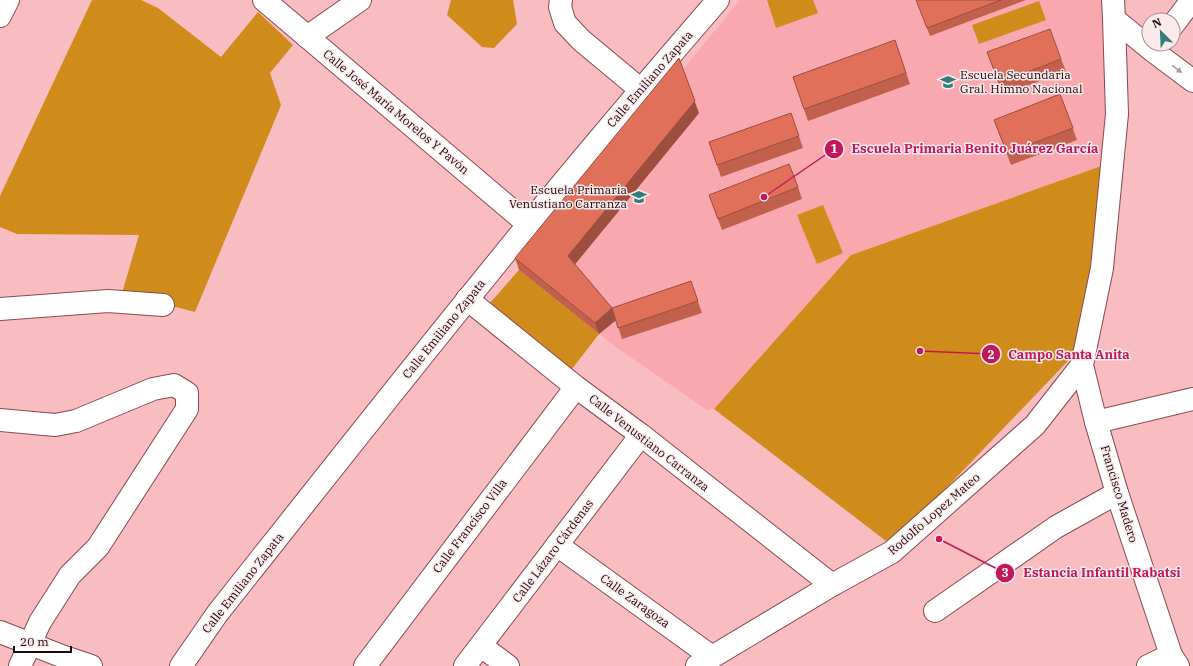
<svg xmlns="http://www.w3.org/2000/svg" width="1193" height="666" font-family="'IBM Plex Serif',serif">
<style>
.built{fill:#faa8b0}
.green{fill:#d08c1b}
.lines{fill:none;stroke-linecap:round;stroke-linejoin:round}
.street-casing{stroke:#894952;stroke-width:24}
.secondary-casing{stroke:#894952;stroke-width:24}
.street{stroke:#fff;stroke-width:22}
.secondary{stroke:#fff;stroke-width:22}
.wall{fill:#c1604d}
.shaded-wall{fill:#9d4e3f}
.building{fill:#e0705a;stroke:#9d4e3f}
.oneway{fill:#a69c9d}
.labels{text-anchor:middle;stroke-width:3;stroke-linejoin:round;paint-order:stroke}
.poi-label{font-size:12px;fill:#20070b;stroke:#faeaeb;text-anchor:start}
.street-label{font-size:12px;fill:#20070b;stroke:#faeaeb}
.leader{fill:none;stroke:#c2185b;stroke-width:1.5}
.callout-dot{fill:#c2185b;stroke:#faeaeb;stroke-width:1.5}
.mark-label{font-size:12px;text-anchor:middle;font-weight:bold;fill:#fff}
.callout-label{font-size:13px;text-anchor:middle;font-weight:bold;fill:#c2185b;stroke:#faeaeb;stroke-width:3;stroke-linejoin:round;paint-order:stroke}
</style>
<rect width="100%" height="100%" fill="#f8bcc1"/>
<path class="built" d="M 740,0 L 1103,0 L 1107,164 L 851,255 L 714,409 L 707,410 L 616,347 L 519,270 Z"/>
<g class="green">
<path d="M 92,0 L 141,0 L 158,8 L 221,57 L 258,12 L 293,45 L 270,73 L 281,105 L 195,312 L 122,293 L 139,235 L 17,234 L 0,227 L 0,196 Z"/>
<path d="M 451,0 L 513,0 L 517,24 L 494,48 L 482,47 L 447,15 Z"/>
<path d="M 767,0 L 813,0 L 818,13 L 776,28 Z"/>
<path d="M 1039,1 L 1046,20 L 979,44 L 972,25 Z"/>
<path d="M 1107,164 L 1083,339 L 1066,363 L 907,529 L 886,541 L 714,409 L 851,255 Z"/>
<path d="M 823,205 L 843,253 L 817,264 L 797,215 Z"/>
<path d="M 519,270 L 599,334 L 572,369 L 490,303 Z"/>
</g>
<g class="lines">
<g class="street-casing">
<g id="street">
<path d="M 264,0 L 528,224"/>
<path d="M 561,0 L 560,7 L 565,23 L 581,40 L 641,90"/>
<path d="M 0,16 L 8,0"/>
<path d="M 1114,19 L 1117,114 L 1102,268 L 1082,365 L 1096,422 L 1117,493 L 1171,655 L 1178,666"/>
<path d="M 1173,25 L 1192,0"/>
<path d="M 307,37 L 360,0"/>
<path d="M 467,299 L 576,387 L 641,435 L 832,585"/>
<path d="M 0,309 L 108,301 L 163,305"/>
<path d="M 0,420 L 55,425 L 76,421 L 153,389 L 174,385 L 187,393 L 187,409 L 98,547 L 70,575 L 40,622 L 20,666"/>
<path d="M 1096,422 L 1193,399"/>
<path d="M 557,545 L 712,657"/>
<path d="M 935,611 L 1056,527 L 1117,493"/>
<path d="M 0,632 L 64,657 L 91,666"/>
<path d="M 481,646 L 508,666"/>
<path d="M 365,666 L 576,387"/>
<path d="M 465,666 L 641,435"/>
<path d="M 697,666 L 832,585 L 892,552 L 1035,425 L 1082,365"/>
<path d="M 1148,666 L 1171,655"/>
</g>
</g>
<g class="secondary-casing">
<g id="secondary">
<path d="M 1113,0 L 1114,19 L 1153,51 L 1193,81"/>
<path d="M 181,666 L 217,614 C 320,484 423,353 528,225 C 590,149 654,74 718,0"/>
</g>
</g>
<use href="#street" class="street"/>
<use href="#secondary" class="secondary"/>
</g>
<g class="wall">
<path d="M 916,0 L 1026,0 L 930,36 Z"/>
<path d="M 895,40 L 910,84 L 808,121 L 793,77 Z"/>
<path d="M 987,52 L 1061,59 L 1066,71 L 1003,95 Z"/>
<path d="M 1060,94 L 1077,140 L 1011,165 L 994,120 Z"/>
<path d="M 699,113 L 575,264 L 612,308 L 695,293 L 702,313 L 622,339 L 616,320 L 599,334 L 519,270 L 515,258 Z"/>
<path d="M 791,113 L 803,148 L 721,177 L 709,142 Z"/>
<path d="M 798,187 L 802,199 L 722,230 L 709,195 Z"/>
</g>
<g class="shaded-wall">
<path d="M 679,58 L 699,113 L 572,268 L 568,256 Z"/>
<path d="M 612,308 L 616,320 L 599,334 L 595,323 Z"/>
</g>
<g class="building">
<path d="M 916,0 L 1001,0 L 927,28 Z"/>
<path d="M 1050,29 L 1061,59 L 999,83 L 987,52 Z"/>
<path d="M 895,40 L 906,73 L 804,109 L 793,77 Z"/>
<path d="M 679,58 L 695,101 L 568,256 L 612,308 L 691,281 L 698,301 L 618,328 L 612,308 L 595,323 L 515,258 Z"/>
<path d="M 1060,94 L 1073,128 L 1007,153 L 994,120 Z"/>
<path d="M 791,113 L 799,136 L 717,165 L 709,142 Z"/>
<path d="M 789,164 L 798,187 L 718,219 L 709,195 Z"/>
</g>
<defs><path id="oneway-solid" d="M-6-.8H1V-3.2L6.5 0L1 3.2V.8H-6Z"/></defs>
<use class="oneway" href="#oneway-solid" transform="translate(1177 69) rotate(37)"/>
<defs>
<g id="school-bare" transform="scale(1.2)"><path d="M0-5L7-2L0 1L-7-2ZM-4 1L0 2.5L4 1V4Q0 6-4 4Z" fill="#347c7a" stroke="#faeaeb" stroke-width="2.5" paint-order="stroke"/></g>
</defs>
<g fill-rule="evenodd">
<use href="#school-bare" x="948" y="82"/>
<use href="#school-bare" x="639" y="197"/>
</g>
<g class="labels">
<g class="poi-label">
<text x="960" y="79">Escuela Secundaria<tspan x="960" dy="14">Gral. Himno Nacional</tspan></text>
<text x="627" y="194" text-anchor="end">Escuela Primaria<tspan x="627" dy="14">Venustiano Carranza</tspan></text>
</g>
<g class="street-label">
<text transform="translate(650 79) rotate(-49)" y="4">Calle Emiliano Zapata</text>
<text transform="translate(396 112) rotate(40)" y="4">Calle José María Morelos Y Pavón</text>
<text transform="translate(444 329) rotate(-51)" y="4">Calle Emiliano Zapata</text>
<text transform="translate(649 443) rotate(38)" y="4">Calle Venustiano Carranza</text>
<text transform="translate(1119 494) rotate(73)" y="4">Francisco Madero</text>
<text transform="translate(934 514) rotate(-41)" y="4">Rodolfo Lopez Mateo</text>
<text transform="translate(470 526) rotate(-53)" y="4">Calle Francisco Villa</text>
<text transform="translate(553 551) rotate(-53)" y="4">Calle Lázaro Cárdenas</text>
<text transform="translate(243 583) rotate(-52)" y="4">Calle Emiliano Zapata</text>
<text transform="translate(635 601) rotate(36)" y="4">Calle Zaragoza</text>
</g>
</g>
<path class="leader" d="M764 197L834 149M920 351L991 354M939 539L1005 573"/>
<g class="callout-dot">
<circle cx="764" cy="197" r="4"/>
<circle cx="920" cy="351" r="4"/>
<circle cx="939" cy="539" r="4"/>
<circle cx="834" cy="149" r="10"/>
<circle cx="991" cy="354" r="10"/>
<circle cx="1005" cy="573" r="10"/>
</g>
<g class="mark-label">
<text x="834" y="153">1</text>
<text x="991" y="359">2</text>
<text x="1005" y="577">3</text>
</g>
<g class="callout-label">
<text x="975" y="153">Escuela Primaria Benito Juárez García</text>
<text x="1069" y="359">Campo Santa Anita</text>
<text x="1102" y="577">Estancia Infantil Rabatsi</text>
</g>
<g transform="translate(1161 32) rotate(336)"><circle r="19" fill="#faeaeb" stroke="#a38f91"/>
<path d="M0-3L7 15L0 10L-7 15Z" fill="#347c7a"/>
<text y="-6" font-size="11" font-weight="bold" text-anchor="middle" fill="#20070b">N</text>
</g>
<path d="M14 646v6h57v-6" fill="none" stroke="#20070b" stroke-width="2"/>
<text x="20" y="646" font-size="12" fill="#20070b" stroke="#faeaeb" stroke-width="3" paint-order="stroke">20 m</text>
</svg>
